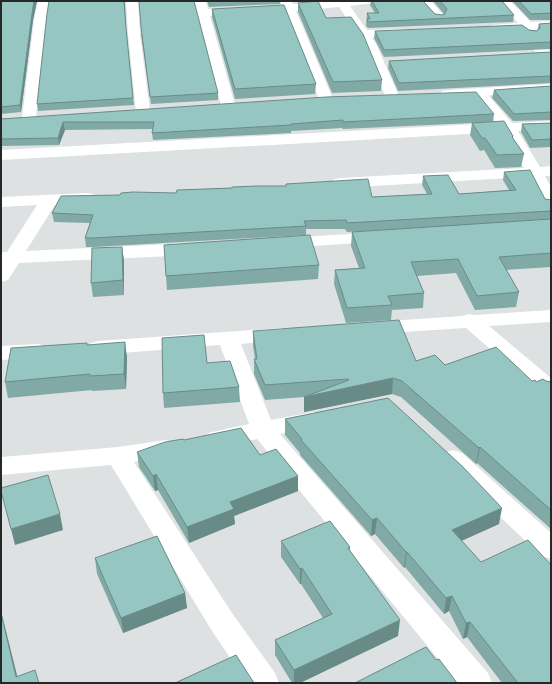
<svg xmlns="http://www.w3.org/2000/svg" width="552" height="684" font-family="Barlow,sans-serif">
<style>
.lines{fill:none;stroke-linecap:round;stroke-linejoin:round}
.street{fill:#fff;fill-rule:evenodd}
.secondary{fill:#fff;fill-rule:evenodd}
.wall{fill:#81aaa7}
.shaded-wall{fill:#698b88}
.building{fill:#96c6c2;stroke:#698b88}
</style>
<rect width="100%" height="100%" fill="#dde1e1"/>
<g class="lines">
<g class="street">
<path d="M 38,1 L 50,1 L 46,20 L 36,118 L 34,121 L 29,122 L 24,121 L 22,118 L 34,20 Z"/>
<path d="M 126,1 L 138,1 L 140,34 L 150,112 L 148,115 L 143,116 L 138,115 L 136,112 L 128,34 Z"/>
<path d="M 194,1 L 206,1 L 208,9 L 282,5 L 280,1 L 292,1 L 293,4 L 332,1 L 377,1 L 375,3 L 350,6 L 367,30 L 403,29 L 407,30 L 409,33 L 407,36 L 403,37 L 372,38 L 376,44 L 399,96 L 397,99 L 392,100 L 387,99 L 385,96 L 364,44 L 339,7 L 296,11 L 333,99 L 331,102 L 326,103 L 321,102 L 319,99 L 285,12 L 210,16 L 235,105 L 233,108 L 228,109 L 223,108 L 221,105 Z"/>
<path d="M 419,1 L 431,1 L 445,17 L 443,20 L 435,20 Z"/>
<path d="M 498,1 L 510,1 L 531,22 L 551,21 L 551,29 L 536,30 L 551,53 L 551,64 C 537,61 530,42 524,30 L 492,31 L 490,28 L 492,25 L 518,23 Z"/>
<path d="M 479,89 L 484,90 L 512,123 L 551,121 L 551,129 L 518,131 L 540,167 L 551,166 L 551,176 L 545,176 L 551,187 L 551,208 L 545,207 L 529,177 L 340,188 L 334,187 L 332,183 L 334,179 L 340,178 L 524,168 L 503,132 L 1,160 L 1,150 L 496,123 L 472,93 L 474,90 Z"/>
<path d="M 87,193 L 93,194 L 96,198 L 93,202 L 55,205 L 26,251 L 193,243 L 200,245 L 202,249 L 200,253 L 193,255 L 19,263 L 8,280 L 1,282 L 1,252 L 7,252 L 37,205 L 1,207 L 1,197 Z"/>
<path d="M 381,232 L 387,233 L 390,237 L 387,241 L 284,248 L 278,247 L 275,243 L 278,239 L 284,238 Z"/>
<path d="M 551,310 L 551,322 L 489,326 L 551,378 L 551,397 L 543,395 L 466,328 L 373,334 L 366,332 L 363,328 L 366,324 L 373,322 L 462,316 L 469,314 L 474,315 Z"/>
<path d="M 282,328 L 289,330 L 292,334 L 289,338 L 241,344 L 271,420 L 313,412 L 321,414 L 325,420 L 321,426 L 280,434 L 488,673 L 492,683 L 458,683 L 257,439 L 216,447 L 208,445 L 204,439 L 208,433 L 249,424 L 220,345 L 98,355 L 91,353 L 87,348 L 91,343 L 98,341 Z"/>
<path d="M 38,344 L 46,346 L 49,351 L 46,356 L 38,358 L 1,360 L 1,346 Z"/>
<path d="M 166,440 L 174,442 L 178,448 L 174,454 L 134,462 L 232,613 L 275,673 L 279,683 L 247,683 L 212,631 L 111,465 L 1,475 L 1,457 L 118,447 Z"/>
<path d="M 453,450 L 462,453 L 551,533 L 551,559 L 542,556 L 444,465 L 441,459 L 444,453 Z"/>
</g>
<path class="secondary" d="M 551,84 L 551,92 L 447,98 L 442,97 L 440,94 L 442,91 L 447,90 Z"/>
</g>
<g class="wall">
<path d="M 1,1 L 37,1 L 33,20 L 21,112 L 1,114 Z"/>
<path d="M 125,1 L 126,33 L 134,105 L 38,111 L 37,104 Z"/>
<path d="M 207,1 L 280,1 L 280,4 L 209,7 Z"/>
<path d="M 371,1 L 423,1 L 435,14 L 444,15 L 444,14 L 433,1 L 502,1 L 514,15 L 513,22 L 368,28 L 366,26 L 367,13 L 375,13 L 370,5 Z"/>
<path d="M 512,1 L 551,1 L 551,20 L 530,20 Z"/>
<path d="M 298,3 L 326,18 L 382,80 L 381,91 L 332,93 L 298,12 Z"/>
<path d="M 212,9 L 316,84 L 315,94 L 235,99 L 212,17 Z"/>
<path d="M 551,23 L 551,49 L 384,57 L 374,38 L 375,31 L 529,30 L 537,31 L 539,24 Z"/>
<path d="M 141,34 L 218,93 L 218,100 L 151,104 Z"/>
<path d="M 551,52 L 551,83 L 398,91 L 388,68 L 389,61 Z"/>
<path d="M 551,86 L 551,120 L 513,121 L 492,98 L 494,90 Z"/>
<path d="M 494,114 L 493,122 L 343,129 L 342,128 L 291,131 L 291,133 L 153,140 L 152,133 L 153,129 L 65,130 L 59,145 L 1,146 L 1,119 Z"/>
<path d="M 472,123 L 513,136 L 513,139 L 524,154 L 521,167 L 495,168 L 484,150 L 480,151 L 470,135 Z"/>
<path d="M 551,123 L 551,147 L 530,148 L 521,132 L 522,124 Z"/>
<path d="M 504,172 L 545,199 L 551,200 L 551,267 L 506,270 L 519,292 L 516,307 L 475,310 L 456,273 L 417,276 L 424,293 L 423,308 L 392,310 L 391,320 L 346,323 L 334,284 L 335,270 L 359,268 L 351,246 L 352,232 L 406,229 L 347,232 L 345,229 L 306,229 L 306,235 L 94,247 L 86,247 L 85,238 L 90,223 L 54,222 L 52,213 L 120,195 L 176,193 L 232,188 L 286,186 L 286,184 L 372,197 L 427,194 L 422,185 L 423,176 L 459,194 L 509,190 L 503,180 Z"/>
<path d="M 164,245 L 319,265 L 318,279 L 167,290 Z"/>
<path d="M 122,247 L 124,261 L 124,295 L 93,297 L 91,283 Z"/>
<path d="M 253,331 L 416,361 L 445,365 L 536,382 L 546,381 L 551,382 L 551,529 L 477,463 L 476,464 L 401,397 L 392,394 L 304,412 L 304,397 L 265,400 L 254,374 L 254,359 L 255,359 L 253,346 Z"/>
<path d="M 87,345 L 127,357 L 126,389 L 92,391 L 92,390 L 8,398 L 5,382 Z"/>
<path d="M 207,363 L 239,387 L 240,402 L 164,408 L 163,393 Z"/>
<path d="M 285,419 L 499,524 L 461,541 L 551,683 L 502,683 L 467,637 L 463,639 L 449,611 L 444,614 L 405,567 L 404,568 L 375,534 L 371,536 L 300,455 L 300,453 L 285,435 Z"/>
<path d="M 184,440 L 260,455 L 298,476 L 298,491 L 234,516 L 235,524 L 189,543 L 158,490 L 155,491 L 139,467 L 137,452 Z"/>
<path d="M 281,541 L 350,547 L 350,551 L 398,636 L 300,683 L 292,683 L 275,655 L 275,640 L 323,618 L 301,584 L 300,584 L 281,557 Z"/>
<path d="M 95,558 L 185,593 L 187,608 L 123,633 L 97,574 Z"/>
</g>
<g class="shaded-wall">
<path d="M 34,1 L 37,1 L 33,20 L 21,112 L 20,105 L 32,14 Z"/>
<path d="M 294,1 L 312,1 L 294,2 Z"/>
<path d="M 63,122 L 65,130 L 59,145 L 58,138 Z"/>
<path d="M 122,247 L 124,261 L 124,295 L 123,280 Z"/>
<path d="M 125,342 L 127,357 L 126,389 L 124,374 Z"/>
<path d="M 393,378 L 392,394 L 304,412 L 304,397 Z"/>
<path d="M 480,447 L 477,463 L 476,464 L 479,448 Z"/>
<path d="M 156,474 L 158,490 L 155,491 L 153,476 Z"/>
<path d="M 298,476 L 298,491 L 234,516 L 235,524 L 189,543 L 187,527 L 230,502 Z"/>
<path d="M 502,508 L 499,524 L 450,546 L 452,530 Z"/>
<path d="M 60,514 L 63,530 L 15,545 L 11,529 Z"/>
<path d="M 377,518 L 375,534 L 371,536 L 372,520 Z"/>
<path d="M 406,552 L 407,552 L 405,567 L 404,568 Z"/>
<path d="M 302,568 L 301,584 L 300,584 L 300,569 Z"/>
<path d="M 185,593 L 187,608 L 123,633 L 121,618 Z"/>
<path d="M 452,596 L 449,611 L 444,614 L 446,598 Z"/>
<path d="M 1,611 L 19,683 L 16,677 L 1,613 Z"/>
<path d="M 400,620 L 398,636 L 300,683 L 294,683 L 294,670 Z"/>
<path d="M 470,622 L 467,637 L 463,639 L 466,623 Z"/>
</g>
<g class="building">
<path d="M 1,1 L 34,1 L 32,14 L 20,105 L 1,107 Z"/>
<path d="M 49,1 L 124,1 L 126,28 L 133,98 L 37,104 L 47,14 Z"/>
<path d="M 139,1 L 194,1 L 218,93 L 150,97 L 141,27 Z"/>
<path d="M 318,1 L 326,18 L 351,17 L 363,34 L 382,80 L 333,82 L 298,3 Z"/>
<path d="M 372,1 L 423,1 L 435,14 L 444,15 L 447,9 L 440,1 L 502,1 L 514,15 L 368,22 L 367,19 L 370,19 L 367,13 L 379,13 Z"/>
<path d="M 519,1 L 551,1 L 551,13 L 531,14 Z"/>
<path d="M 284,5 L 316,84 L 235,89 L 212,9 Z"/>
<path d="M 551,23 L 551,42 L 384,50 L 375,31 L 522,25 L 529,30 L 537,31 L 540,28 L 539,24 Z"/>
<path d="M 551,52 L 551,76 L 399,83 L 389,61 Z"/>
<path d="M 551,86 L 551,112 L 514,114 L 494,90 Z"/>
<path d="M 476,92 L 494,114 L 343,122 L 343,120 L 291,124 L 291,125 L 152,133 L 154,122 L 63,122 L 58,138 L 1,139 L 1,119 L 326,97 Z"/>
<path d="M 504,121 L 513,136 L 512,137 L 524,154 L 497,155 L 485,138 L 482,138 L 472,123 Z"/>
<path d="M 551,123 L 551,139 L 532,140 L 522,124 Z"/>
<path d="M 530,170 L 545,199 L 551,200 L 551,211 L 347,223 L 346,220 L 304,221 L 306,226 L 93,238 L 85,238 L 93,215 L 52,213 L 61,196 L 120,195 L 121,193 L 133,192 L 176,193 L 177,190 L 232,188 L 232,187 L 257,186 L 286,186 L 286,184 L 368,179 L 372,197 L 432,194 L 423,176 L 448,175 L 459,194 L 516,190 L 504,172 Z"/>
<path d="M 551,219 L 551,253 L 499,257 L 519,292 L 477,296 L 458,259 L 411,262 L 424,293 L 388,296 L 392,305 L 347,308 L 335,270 L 365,268 L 352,232 Z"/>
<path d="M 310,235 L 319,265 L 166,276 L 164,245 Z"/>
<path d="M 122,247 L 123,280 L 91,283 L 92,248 Z"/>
<path d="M 399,320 L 416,361 L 435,355 L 445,365 L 496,347 L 532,381 L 535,380 L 536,382 L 543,379 L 546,381 L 551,382 L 551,510 L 480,447 L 479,448 L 402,381 L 393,378 L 304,397 L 349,380 L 348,379 L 265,385 L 254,359 L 257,359 L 253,331 Z"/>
<path d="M 204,335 L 207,363 L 230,361 L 239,387 L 163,393 L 162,338 Z"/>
<path d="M 125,342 L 124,374 L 90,376 L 90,374 L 5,382 L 11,348 L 87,343 L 87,345 Z"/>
<path d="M 388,398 L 462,466 L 502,508 L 452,530 L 481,562 L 528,540 L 551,565 L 551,683 L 518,683 L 470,622 L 466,623 L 452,596 L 446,598 L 407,552 L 406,552 L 377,518 L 372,520 L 301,440 L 302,439 L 285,419 Z"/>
<path d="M 241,428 L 260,455 L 276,449 L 298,476 L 230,502 L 234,509 L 187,527 L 156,474 L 153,476 L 137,452 L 165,442 L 183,439 L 184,440 Z"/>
<path d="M 48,475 L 60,514 L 11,529 L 1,491 L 1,488 Z"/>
<path d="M 330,521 L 350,547 L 348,548 L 400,620 L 294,670 L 275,640 L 332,614 L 302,568 L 300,569 L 281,541 Z"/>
<path d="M 157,536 L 185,593 L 121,618 L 95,558 Z"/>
<path d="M 1,613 L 16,677 L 35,670 L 39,683 L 1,683 Z"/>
<path d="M 426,647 L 436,660 L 439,659 L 457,683 L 355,683 Z"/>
<path d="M 236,655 L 254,683 L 175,683 Z"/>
</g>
<rect width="552" height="684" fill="none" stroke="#262727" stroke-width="4"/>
</svg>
